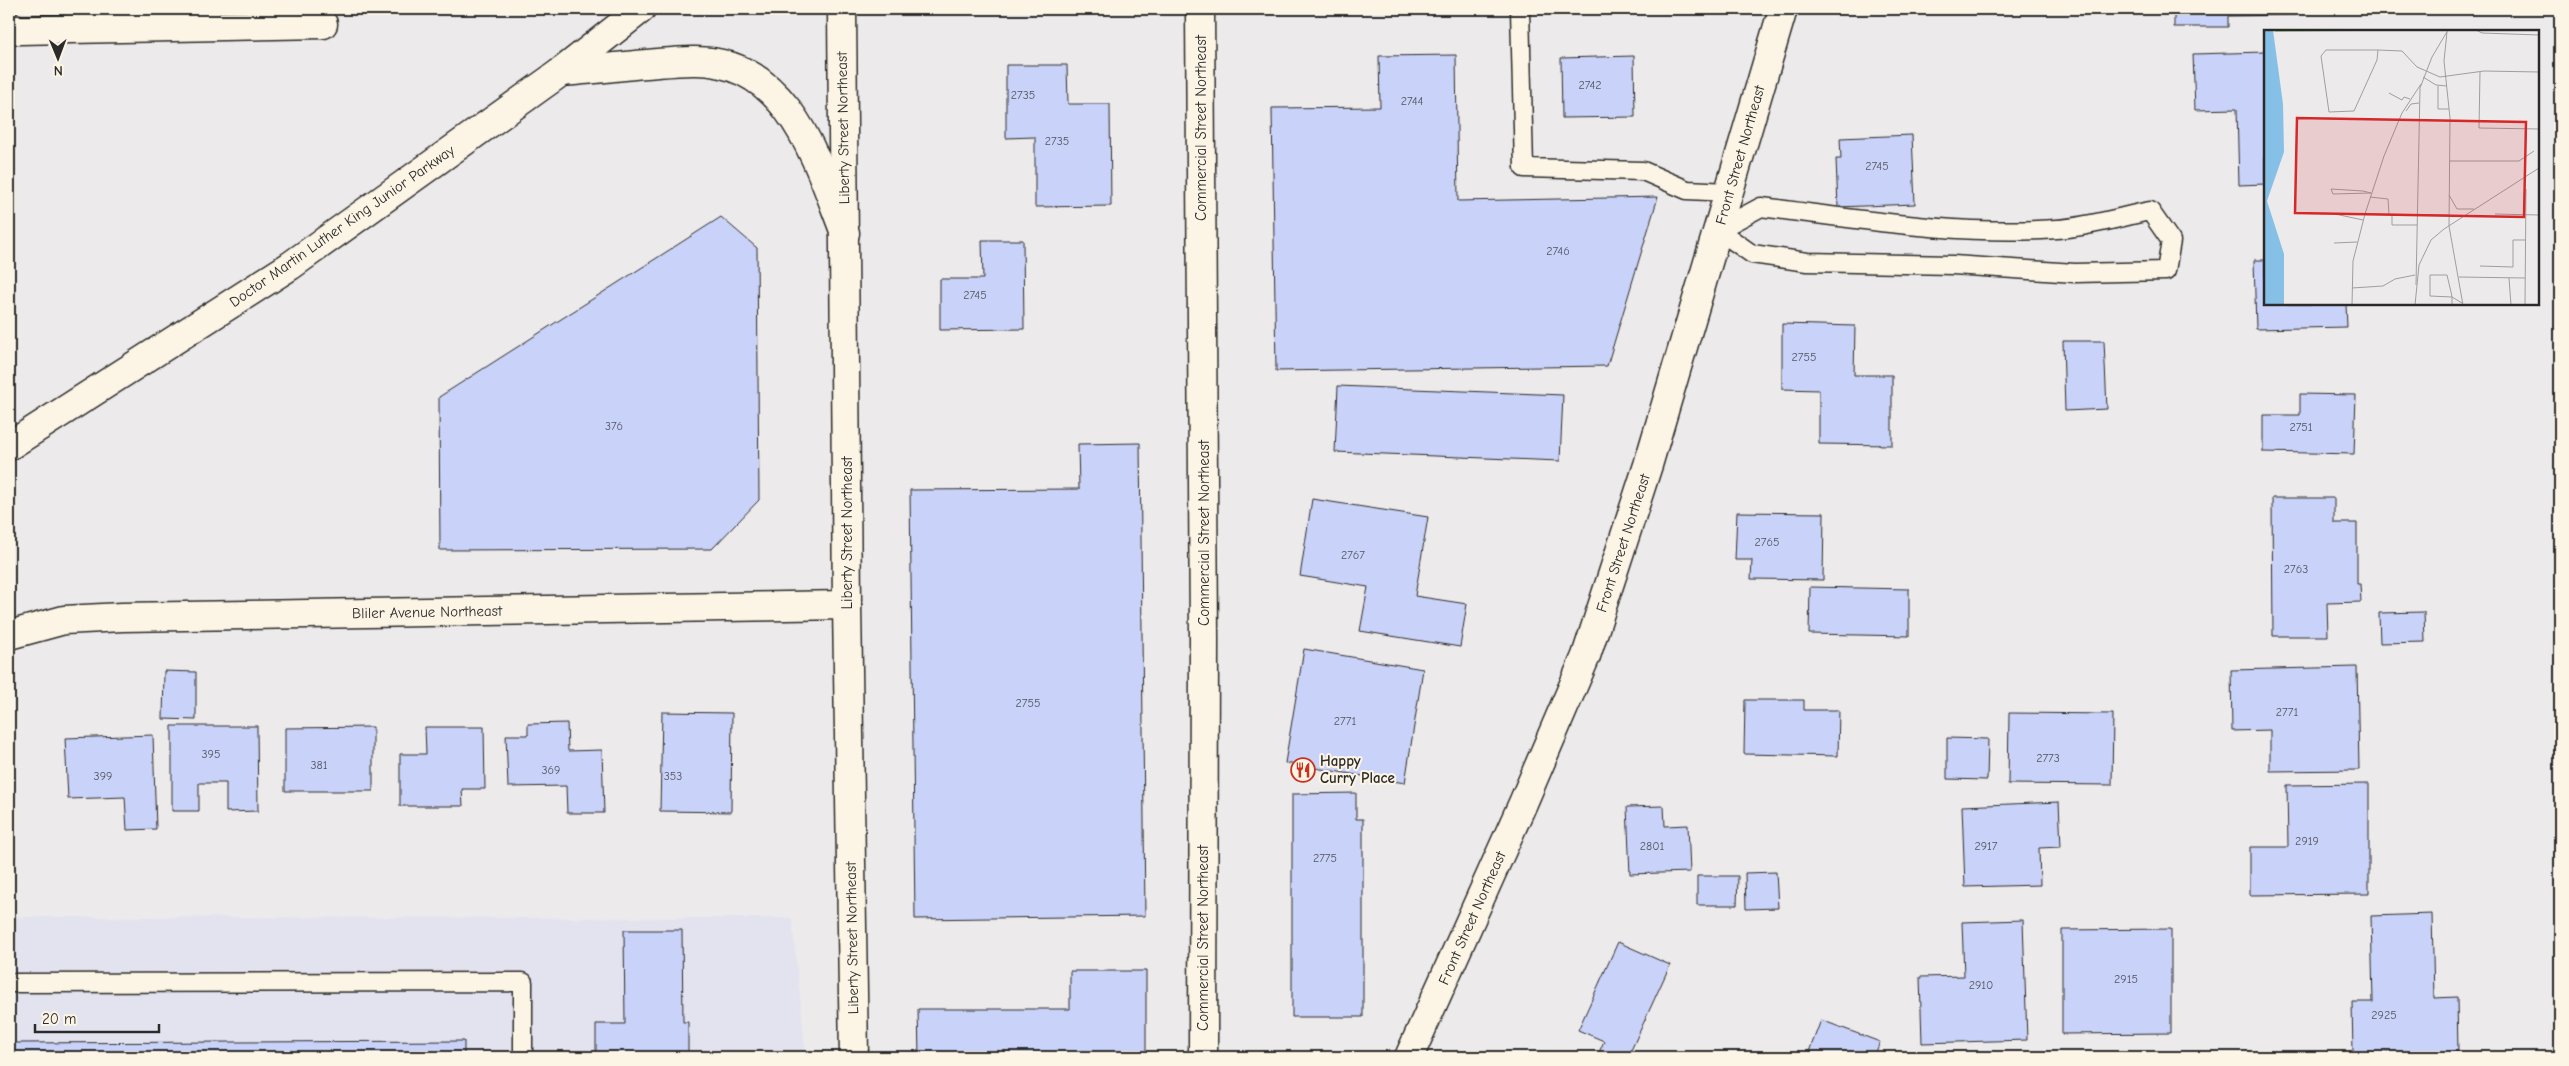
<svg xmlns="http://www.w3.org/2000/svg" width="2569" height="1066" font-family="'Comic Neue',sans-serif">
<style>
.built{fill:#e2e3ef}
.building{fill:#c9d2f9;stroke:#2b2b2b}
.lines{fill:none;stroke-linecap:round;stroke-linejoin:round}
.lane-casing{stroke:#2b2b2b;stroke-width:21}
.street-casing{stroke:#2b2b2b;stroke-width:31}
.secondary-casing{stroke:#2b2b2b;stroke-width:31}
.primary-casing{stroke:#2b2b2b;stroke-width:31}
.highway-casing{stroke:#2b2b2b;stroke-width:31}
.lane{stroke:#fcf5e5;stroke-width:18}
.street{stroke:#fcf5e5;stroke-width:28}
.secondary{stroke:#fcf5e5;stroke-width:28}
.primary{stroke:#fcf5e5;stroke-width:28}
.highway{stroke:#fcf5e5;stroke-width:28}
.labels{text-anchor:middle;stroke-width:4;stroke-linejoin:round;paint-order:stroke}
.number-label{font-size:12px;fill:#52555e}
.street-label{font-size:15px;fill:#2b2b2b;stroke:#fcf5e5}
.poi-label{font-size:15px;font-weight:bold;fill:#2b2b2b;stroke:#fcf5e5;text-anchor:start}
.inset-road{fill:none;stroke:#9f9e9e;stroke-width:1}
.view{fill:#d62828;fill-opacity:0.15;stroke:#d62828;stroke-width:2.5}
.inset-edge{fill:none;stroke:#2b2b2b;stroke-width:2.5}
</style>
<rect width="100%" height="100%" fill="#edeaeb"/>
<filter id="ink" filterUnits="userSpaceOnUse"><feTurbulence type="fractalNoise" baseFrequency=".02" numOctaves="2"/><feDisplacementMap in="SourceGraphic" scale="10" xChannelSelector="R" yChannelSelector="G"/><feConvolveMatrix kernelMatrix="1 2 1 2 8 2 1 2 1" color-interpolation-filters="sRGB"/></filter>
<g filter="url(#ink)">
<path class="built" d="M 9,917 L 792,918 L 806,1057 L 9,1057 Z"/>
<g class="building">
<path d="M 2174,9 L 2297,9 L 2297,15 L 2228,16 L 2228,27 L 2174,27 Z"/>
<path d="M 2265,52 L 2265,184 L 2239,185 L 2237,109 L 2195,110 L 2193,54 Z"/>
<path d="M 1456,55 L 1458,201 L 1658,197 L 1607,366 L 1276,371 L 1272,108 L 1380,107 L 1379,56 Z"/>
<path d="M 1634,56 L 1635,117 L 1562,118 L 1561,58 Z"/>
<path d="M 1006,65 L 1067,65 L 1068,104 L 1110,104 L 1111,206 L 1035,207 L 1035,137 L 1006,138 Z"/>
<path d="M 1912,135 L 1915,204 L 1838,207 L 1836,159 L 1841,159 L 1840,138 Z"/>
<path d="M 721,217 L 757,248 L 759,500 L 712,549 L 440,550 L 439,397 Z"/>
<path d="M 982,240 L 1023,240 L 1024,329 L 940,330 L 940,279 L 983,279 Z"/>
<path d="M 2254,260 L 2265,260 L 2265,304 L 2346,304 L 2347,327 L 2256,329 Z"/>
<path d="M 1782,324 L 1855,326 L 1854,375 L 1892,375 L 1892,445 L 1819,444 L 1819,390 L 1782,389 Z"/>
<path d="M 2063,341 L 2104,341 L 2107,409 L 2065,411 Z"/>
<path d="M 1338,386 L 1563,395 L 1560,461 L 1335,452 Z"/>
<path d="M 2300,394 L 2356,395 L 2354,454 L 2263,452 L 2263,415 L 2300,415 Z"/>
<path d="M 1140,443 L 1145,916 L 915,919 L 910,490 L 1079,489 L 1078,444 Z"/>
<path d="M 2272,498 L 2334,498 L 2334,523 L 2357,523 L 2357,584 L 2360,584 L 2361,602 L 2327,603 L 2328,636 L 2273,636 Z"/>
<path d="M 1312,499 L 1428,517 L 1415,596 L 1467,604 L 1460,647 L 1360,631 L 1368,587 L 1300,576 Z"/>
<path d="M 1737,512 L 1824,513 L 1823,580 L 1751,579 L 1752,560 L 1735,560 Z"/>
<path d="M 1810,587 L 1909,589 L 1909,636 L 1809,634 Z"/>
<path d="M 2424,612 L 2425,642 L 2380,643 L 2379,613 Z"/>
<path d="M 1304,649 L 1423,669 L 1405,783 L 1285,763 Z"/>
<path d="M 2357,667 L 2359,770 L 2270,771 L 2270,730 L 2232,731 L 2231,670 Z"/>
<path d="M 164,671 L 196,672 L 196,720 L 163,719 Z"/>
<path d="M 1745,700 L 1804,700 L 1804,710 L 1839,710 L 1838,756 L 1744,754 Z"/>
<path d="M 662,712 L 732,713 L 731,812 L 660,811 Z"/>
<path d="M 2009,713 L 2113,714 L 2112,785 L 2008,784 Z"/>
<path d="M 567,723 L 568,751 L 602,750 L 604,813 L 567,813 L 566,786 L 508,787 L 506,735 L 528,735 L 528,724 Z"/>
<path d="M 172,726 L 257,726 L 258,811 L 226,812 L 226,783 L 199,783 L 199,811 L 172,811 Z"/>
<path d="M 373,727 L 373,791 L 285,791 L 285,728 Z"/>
<path d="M 425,727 L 484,727 L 485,789 L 462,789 L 463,806 L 400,806 L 400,754 L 426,754 Z"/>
<path d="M 153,735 L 156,829 L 127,830 L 125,797 L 68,799 L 65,738 Z"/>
<path d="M 1947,738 L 1988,739 L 1987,780 L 1947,779 Z"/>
<path d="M 2369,784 L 2369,894 L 2250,895 L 2250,847 L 2288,847 L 2287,785 Z"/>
<path d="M 1356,793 L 1356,819 L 1363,819 L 1363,1017 L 1292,1017 L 1292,794 Z"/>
<path d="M 2059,802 L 2061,847 L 2039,848 L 2040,885 L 1965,887 L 1962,806 Z"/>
<path d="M 1664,806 L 1665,826 L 1688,825 L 1690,872 L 1630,874 L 1627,807 Z"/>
<path d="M 1776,872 L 1778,908 L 1746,909 L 1745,873 Z"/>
<path d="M 1697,876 L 1738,876 L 1737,905 L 1697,905 Z"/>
<path d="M 2432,914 L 2434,998 L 2457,997 L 2458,1052 L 2353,1054 L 2352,1002 L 2373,1002 L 2371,916 Z"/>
<path d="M 2023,920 L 2027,1040 L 1922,1043 L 1920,977 L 1964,976 L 1962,922 Z"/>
<path d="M 2171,929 L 2171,1033 L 2062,1034 L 2062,930 Z"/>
<path d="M 624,930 L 682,930 L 683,1022 L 688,1022 L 688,1057 L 596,1057 L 596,1024 L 625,1024 Z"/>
<path d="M 1618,942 L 1670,965 L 1628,1057 L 1597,1057 L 1604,1041 L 1578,1030 Z"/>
<path d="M 1070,971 L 1146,971 L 1146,1057 L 919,1057 L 918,1009 L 1070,1009 Z"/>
<path d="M 1821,1020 L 1880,1042 L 1874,1057 L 1807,1057 Z"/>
<path d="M 464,1041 L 464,1057 L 9,1057 L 9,1043 Z"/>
</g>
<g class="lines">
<g class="lane-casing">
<g id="lane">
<path d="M 1520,9 L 1524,168 L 1643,171 L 1687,190 L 1729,192"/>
<path d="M 1761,207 C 1859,219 1958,236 2057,229 C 2088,227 2120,217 2150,211 L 2171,241 L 2166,271 L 2075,273 L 1953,265 L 1807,262 L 1752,254 L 1718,230 Z"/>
<path d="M 9,983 L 523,982 L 523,1057"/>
</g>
</g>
<g class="street-casing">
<g id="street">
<path d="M 9,26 L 19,30 L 323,24"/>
<path d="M 9,635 L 64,620 L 122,617 L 847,605"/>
</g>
</g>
<g class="secondary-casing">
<path id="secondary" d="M 1409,1057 L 1523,803 L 1586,656 L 1648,465 L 1783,9"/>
</g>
<g class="primary-casing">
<g id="primary">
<path d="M 842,9 L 847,605 L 854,1057"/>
<path d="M 1200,9 L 1204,638 L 1203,1057"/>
</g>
</g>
<g class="highway-casing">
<g id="highway">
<path d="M 561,72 C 605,69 649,62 693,61 C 789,59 817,162 845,233"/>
<path d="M 9,446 L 290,266 L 561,72 L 641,9"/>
</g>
</g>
<use href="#lane" class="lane"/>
<use href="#street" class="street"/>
<use href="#secondary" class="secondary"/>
<use href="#primary" class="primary"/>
<use href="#highway" class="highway"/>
</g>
</g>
<defs>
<g id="restaurant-ring" transform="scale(1.25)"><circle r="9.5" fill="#fcf5e5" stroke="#c8321e" stroke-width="1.5"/><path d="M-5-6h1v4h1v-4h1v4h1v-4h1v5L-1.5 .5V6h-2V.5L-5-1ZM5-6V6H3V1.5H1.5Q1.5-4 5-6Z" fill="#c8321e"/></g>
</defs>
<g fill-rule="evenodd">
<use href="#restaurant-ring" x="1303" y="770"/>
</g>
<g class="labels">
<g class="number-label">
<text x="1590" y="89">2742</text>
<text x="1023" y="99">2735</text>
<text x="1412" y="105">2744</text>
<text x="1057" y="145">2735</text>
<text x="1877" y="170">2745</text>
<text x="1558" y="255">2746</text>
<text x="975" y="299">2745</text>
<text x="1804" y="361">2755</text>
<text x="614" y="430">376</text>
<text x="2301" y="431">2751</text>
<text x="1767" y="546">2765</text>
<text x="1353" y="559">2767</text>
<text x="2296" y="573">2763</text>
<text x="1028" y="707">2755</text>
<text x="2287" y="716">2771</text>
<text x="1345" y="725">2771</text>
<text x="211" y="758">395</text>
<text x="2048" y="762">2773</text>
<text x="319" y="769">381</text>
<text x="551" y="774">369</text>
<text x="103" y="780">399</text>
<text x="673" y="780">353</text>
<text x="2307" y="845">2919</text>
<text x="1652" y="850">2801</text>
<text x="1986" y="850">2917</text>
<text x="1325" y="862">2775</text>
<text x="2126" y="983">2915</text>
<text x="1981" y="989">2910</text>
<text x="2384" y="1019">2925</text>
</g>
<g class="street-label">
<text transform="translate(843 128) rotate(-91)" y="5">Liberty Street Northeast</text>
<text transform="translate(1201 128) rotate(-90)" y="5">Commercial Street Northeast</text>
<text transform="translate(1740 155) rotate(-74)" y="5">Front Street Northeast</text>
<text transform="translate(342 226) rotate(-35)" y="5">Doctor Martin Luther King Junior Parkway</text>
<text transform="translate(847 533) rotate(-90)" y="5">Liberty Street Northeast</text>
<text transform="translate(1204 533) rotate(-90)" y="5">Commercial Street Northeast</text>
<text transform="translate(1623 543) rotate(-72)" y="5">Front Street Northeast</text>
<text transform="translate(427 612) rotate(-1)" y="5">Bliler Avenue Northeast</text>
<text transform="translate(1472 918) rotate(-66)" y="5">Front Street Northeast</text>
<text transform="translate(852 938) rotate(-91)" y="5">Liberty Street Northeast</text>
<text transform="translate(1203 938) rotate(-90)" y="5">Commercial Street Northeast</text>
</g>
<g class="poi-label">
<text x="1320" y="766">Happy<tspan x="1320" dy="17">Curry Place</tspan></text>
</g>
</g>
<g transform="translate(2264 30)">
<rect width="275" height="275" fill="#edeaeb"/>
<path d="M 11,0 L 180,0 L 11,2 Z" fill="#abdb9a"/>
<path d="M 0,0 L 9,0 L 19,74 L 20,122 L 3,171 L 20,224 L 20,275 L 0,275 Z" fill="#87c0e6"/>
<path class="inset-road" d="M 212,0 L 218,3 L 275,5M 183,2 L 180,31 L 186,88 L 185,196M 114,20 L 113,30 L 90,81 L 65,82 L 57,26 L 62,20 L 114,20 L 138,21 L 153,37 L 176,47 L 220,41 L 275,42M 216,42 L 215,98 L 275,99M 159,47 L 172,55 L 183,56M 174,56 L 174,79 L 185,79M 125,63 L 138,70 L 140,67 L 146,69M 142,81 L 147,74 L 155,73M 186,131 L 255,131 L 270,121M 67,159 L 99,161 L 107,163 L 69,164 ZM 185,165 L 193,179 L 210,179M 106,167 L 124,169 L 125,184M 71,184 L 99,190M 101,184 L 185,185M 128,184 L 128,195 L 153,195M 231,184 L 275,185M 185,196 L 199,275M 70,213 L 93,212M 216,236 L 249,237 L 249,210 L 261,210M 195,247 L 261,248M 245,248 L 247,275M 152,255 L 156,58 L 168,27 L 184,0M 88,258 L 119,256 L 131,249 L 151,245M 88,275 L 89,231 L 101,184 L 120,126 L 138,83 L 157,54M 151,275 L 155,235 L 167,210 L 180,199 L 275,138M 188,275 L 188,267 L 187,262 L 183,245 L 166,245 L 166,266 L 188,267 L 198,273M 261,275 L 262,159"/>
<path class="view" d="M 33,88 L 262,92 L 260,187 L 31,183 Z"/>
<rect width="275" height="275" class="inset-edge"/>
</g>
<rect width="2569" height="1066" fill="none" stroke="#fcf5e5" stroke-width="30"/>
<rect x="15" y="15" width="2539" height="1036" fill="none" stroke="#2b2b2b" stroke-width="2" filter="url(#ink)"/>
<g transform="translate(58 58) rotate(179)" stroke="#fcf5e5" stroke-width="4" paint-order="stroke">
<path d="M0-4L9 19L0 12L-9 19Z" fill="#2b2b2b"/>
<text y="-8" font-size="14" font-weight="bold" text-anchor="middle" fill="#2b2b2b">N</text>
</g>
<path d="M35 1024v8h124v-8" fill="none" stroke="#2b2b2b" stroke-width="2.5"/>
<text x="42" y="1024" font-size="15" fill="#2b2b2b" stroke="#fcf5e5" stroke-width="4" paint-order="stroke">20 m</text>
</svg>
